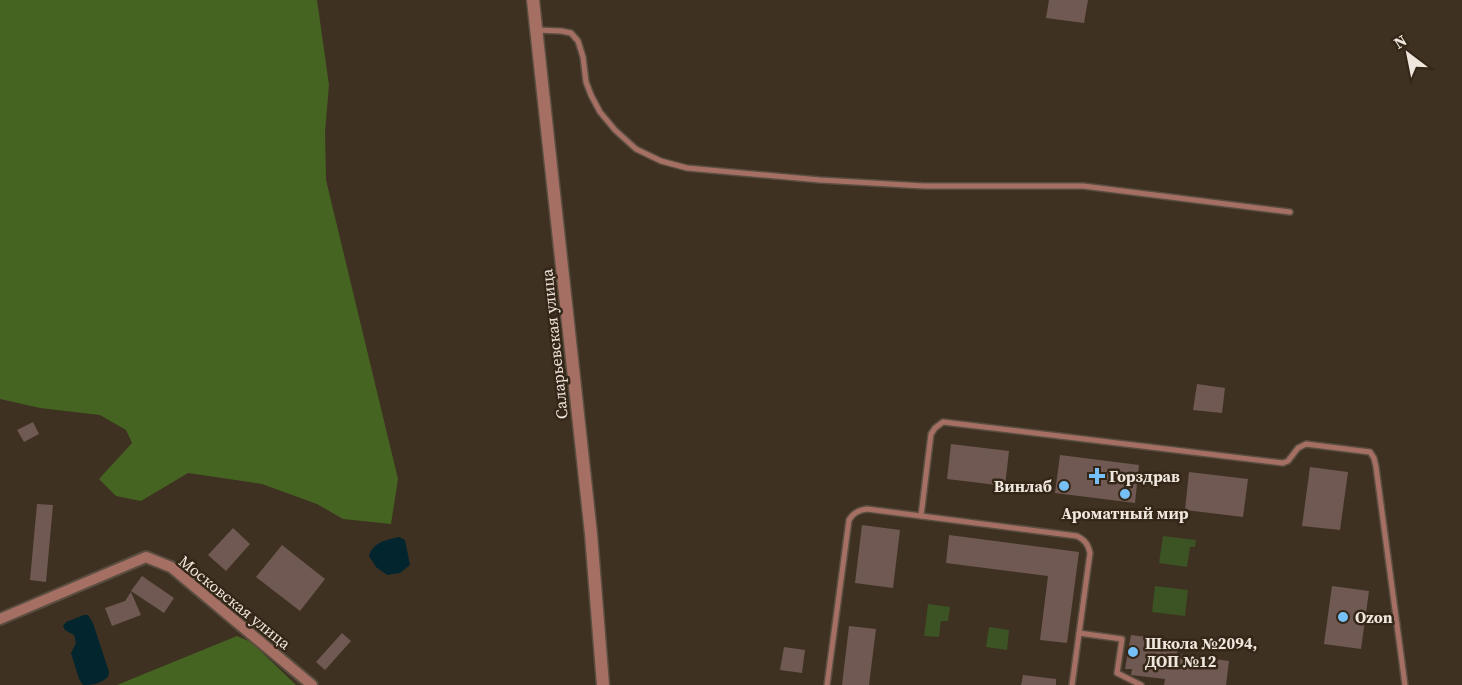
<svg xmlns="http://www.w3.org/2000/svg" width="1462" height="685" font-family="'Source Serif 4',serif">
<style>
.green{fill:#3c5323}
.forest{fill:#456421}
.water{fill:#03252d}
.building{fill:#6f5952}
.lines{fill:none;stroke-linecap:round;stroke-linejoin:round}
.service-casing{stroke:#5a4e40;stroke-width:8}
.minor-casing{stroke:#5a4e40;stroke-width:14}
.tertiary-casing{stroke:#5a4e40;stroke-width:15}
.service{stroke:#a66f63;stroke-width:5}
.minor{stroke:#a66f63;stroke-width:10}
.tertiary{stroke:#a66f63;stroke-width:12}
.poi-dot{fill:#75c0f6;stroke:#342718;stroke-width:2}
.labels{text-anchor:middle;stroke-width:5;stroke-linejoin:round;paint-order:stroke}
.street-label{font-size:16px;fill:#efe6dd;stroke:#342718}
.poi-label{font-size:16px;font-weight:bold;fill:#efe6dd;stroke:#342718;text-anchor:start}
</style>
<rect width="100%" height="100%" fill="#3e3122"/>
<g class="green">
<path d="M 1163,536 L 1196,540 L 1195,547 L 1190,547 L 1187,567 L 1159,563 Z"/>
<path d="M 1155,586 L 1188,590 L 1185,616 L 1152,612 Z"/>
<path d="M 928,604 L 950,607 L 948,621 L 941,621 L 939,637 L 924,636 Z"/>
<path d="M 989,627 L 1009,630 L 1007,650 L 986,647 Z"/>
</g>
<g class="forest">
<path d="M 0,0 L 317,0 L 329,85 L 325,132 L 326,180 L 398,479 L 391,524 L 343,519 L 317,504 L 262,484 L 188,473 L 141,501 L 116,496 L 99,479 L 132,443 L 126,430 L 100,415 L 40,408 L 0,399 Z"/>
<path d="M 237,636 L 251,642 L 296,685 L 117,685 Z"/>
</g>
<g class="water">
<path d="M 399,537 L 405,540 L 410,565 L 400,573 L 387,575 L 376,567 L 369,556 C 373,542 386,540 399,537 Z"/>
<path d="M 84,615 L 88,615 L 93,623 L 109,672 L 108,677 C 100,684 93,685 83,685 L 79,679 L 71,653 L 76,643 L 74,635 L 65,630 L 63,626 L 66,622 Z"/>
</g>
<g class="building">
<path d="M 1049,0 L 1088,0 L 1084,23 L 1046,18 Z"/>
<path d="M 1197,384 L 1225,388 L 1222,413 L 1193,410 Z"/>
<path d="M 33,422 L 39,434 L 24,442 L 17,430 Z"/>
<path d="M 951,444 L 1009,451 L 1005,486 L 947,479 Z"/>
<path d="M 1060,455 L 1139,465 L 1135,503 L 1055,493 Z"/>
<path d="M 1310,467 L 1348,472 L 1340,530 L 1302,526 Z"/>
<path d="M 1189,472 L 1248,479 L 1243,517 L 1185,510 Z"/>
<path d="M 37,504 L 53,505 L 46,582 L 30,580 Z"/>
<path d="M 862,525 L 900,530 L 893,588 L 855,583 Z"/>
<path d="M 233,528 L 250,544 L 226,571 L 208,555 Z"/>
<path d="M 949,535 L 1079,552 L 1067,643 L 1040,640 L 1048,576 L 946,563 Z"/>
<path d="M 282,545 L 325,579 L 300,611 L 256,577 Z"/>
<path d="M 142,576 L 174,598 L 164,613 L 131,591 Z"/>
<path d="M 1332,586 L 1369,591 L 1361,649 L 1324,644 Z"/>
<path d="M 131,592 L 141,615 L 112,626 L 105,608 L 125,601 Z"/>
<path d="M 849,626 L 876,629 L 869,685 L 842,685 Z"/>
<path d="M 342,633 L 351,641 L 325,670 L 316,662 Z"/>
<path d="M 1131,635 L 1179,641 L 1177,654 L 1229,661 L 1226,685 L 1164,685 L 1165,679 L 1131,675 L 1132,669 L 1125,669 Z"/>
<path d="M 784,647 L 805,650 L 802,673 L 780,670 Z"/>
<path d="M 1023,675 L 1056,679 L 1056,685 L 1021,685 Z"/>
</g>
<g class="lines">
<g class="service-casing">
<g id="service">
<path d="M 537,30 L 561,31 L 571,33 L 578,41 L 583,57 L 586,82 L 591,95 L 600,112 L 615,130 L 636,149 L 661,161 L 687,168 L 820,180 L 924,186 L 1083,186 L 1290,212"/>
<path d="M 921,516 L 931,434 L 935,428 L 943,422 L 1283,463 L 1288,461 L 1298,448 L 1306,444 L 1370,452 L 1374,458 L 1376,467 L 1405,685"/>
<path d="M 1079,633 L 1122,639 L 1117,673 L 1141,685"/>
<path d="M 827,685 L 849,520 C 853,513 858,510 867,509 L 1077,536 C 1085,540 1088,544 1090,553 L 1072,685"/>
</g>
</g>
<g class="minor-casing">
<path id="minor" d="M 0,619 L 146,557 L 171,567 L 312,685"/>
</g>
<g class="tertiary-casing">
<path id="tertiary" d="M 533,0 L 591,534 L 603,685"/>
</g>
<use href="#service" class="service"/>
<use href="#minor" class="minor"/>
<use href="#tertiary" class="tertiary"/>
</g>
<g class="poi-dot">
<path d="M1094 467h6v6h6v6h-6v6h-6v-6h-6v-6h6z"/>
<circle cx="1064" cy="486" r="6"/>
<circle cx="1125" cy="494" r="6"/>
<circle cx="1343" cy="617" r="6"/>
<circle cx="1133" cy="652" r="6"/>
</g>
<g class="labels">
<g class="street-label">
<text transform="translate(554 344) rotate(-96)" y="6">Саларьевская улица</text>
<text transform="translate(235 602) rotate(39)" y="6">Московская улица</text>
</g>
<g class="poi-label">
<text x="1109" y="482">Горздрав</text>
<text x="1052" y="492" text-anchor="end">Винлаб</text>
<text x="1125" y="519" text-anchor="middle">Ароматный мир</text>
<text x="1355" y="623">Ozon</text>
<text x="1145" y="649">Школа №2094,<tspan x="1145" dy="18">ДОП №12</tspan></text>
</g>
</g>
<g transform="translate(1408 54) rotate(328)" stroke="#342718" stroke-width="4.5" paint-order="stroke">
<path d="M0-4.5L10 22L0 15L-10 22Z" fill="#efe6dd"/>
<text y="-9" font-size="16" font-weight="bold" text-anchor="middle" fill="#efe6dd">N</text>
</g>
</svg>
